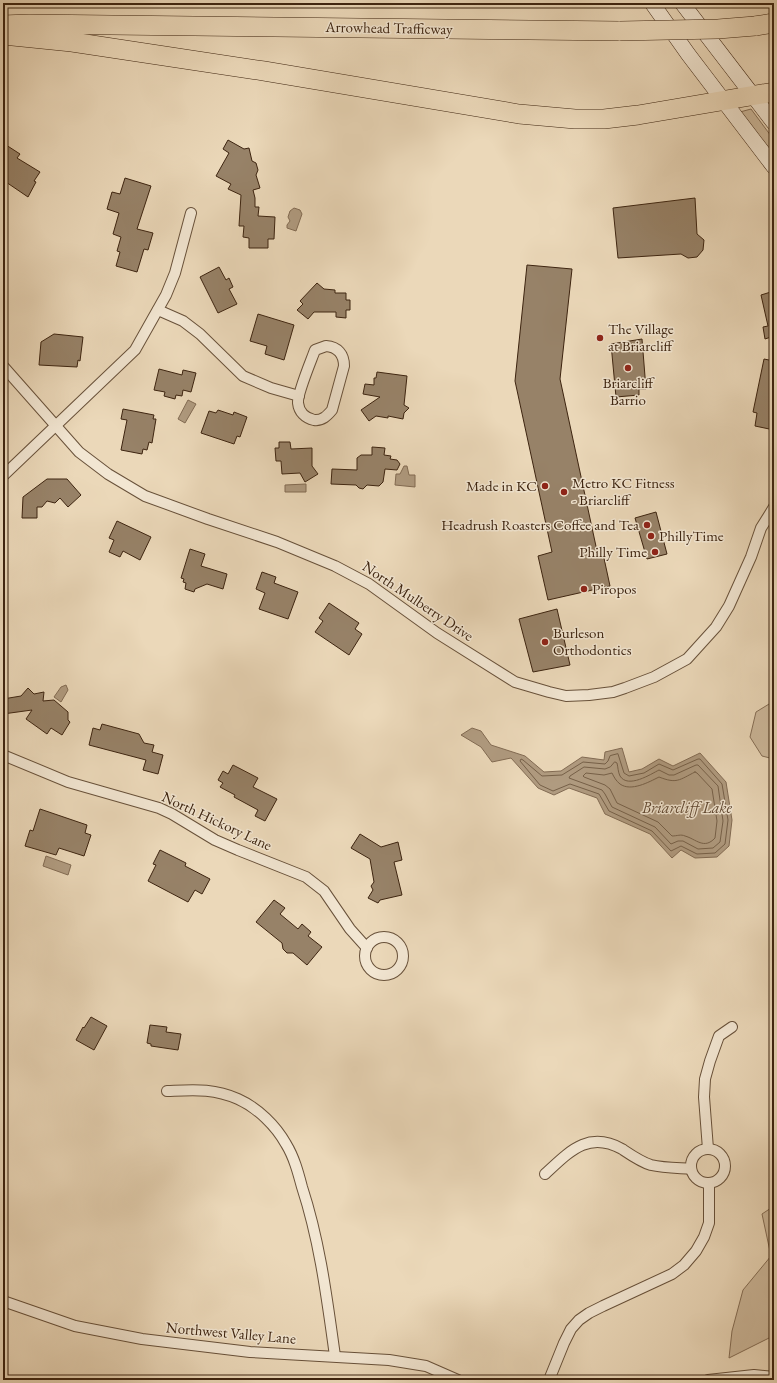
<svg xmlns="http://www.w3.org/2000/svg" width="777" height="1383" font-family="'EB Garamond',serif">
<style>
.green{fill:#cdb99c;stroke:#856e56}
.water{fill:#b09b80;stroke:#826b53}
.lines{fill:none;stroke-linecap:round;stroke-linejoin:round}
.shore{stroke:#766048;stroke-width:1}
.building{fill:#978268;stroke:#3d2410}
.street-casing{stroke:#68513a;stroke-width:12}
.secondary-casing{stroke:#3d2410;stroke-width:16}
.highway-casing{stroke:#3d2410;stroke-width:20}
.street{stroke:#f2e6d2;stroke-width:10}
.secondary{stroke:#f2e6d2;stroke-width:15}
.highway{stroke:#ebd8b9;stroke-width:19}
.highway-bridge-casing{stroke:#3d2410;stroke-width:20;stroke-linecap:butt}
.highway-bridge{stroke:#ebd8b9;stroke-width:19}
.poi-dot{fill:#8f2418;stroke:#f2e6d2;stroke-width:1.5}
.labels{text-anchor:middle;stroke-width:3;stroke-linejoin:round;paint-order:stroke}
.street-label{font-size:15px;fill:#3d2410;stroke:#f2e6d2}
.poi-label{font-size:15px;fill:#3d2410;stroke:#f2e6d2;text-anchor:start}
.water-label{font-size:16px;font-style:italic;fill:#604832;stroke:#f2e6d2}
</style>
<rect width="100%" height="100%" fill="#ebd8b9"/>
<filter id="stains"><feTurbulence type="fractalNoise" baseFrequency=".005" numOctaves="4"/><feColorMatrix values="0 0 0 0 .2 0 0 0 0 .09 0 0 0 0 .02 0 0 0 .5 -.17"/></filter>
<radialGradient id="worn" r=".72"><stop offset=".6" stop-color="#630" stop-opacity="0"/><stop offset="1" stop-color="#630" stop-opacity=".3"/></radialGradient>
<g class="green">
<path d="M 751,109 L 774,140 L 774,158 L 740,112 Z"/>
<path d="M 774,701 L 774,759 L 762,756 L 750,737 L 756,712 Z"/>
<path d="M 774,1206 L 774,1332 L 773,1336 L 729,1358 L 732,1331 L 743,1290 L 771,1256 L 762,1214 Z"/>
</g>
<g class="water">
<path d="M 294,208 L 300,210 L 302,214 L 296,231 L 287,228 L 287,225 L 290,221 L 288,217 L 290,211 Z"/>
<path d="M 188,400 L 196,404 L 185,423 L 178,419 Z"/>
<path d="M 404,466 L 407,466 L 409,475 L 415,475 L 415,487 L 395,485 L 396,474 L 400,474 Z"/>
<path d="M 306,484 L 306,492 L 285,492 L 285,485 Z"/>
<path d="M 66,685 L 68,690 L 61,702 L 54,697 L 61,687 Z"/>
<path d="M 472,728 L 481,731 L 491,745 L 525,756 L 544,772 L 561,771 L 582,757 L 604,760 L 605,752 L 622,748 L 629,772 L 642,769 L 659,759 L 673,766 L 700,753 L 726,782 L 732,820 L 729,846 L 717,857 L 695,858 L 681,850 L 672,858 L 650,834 L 605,814 L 597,798 L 569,788 L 554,795 L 538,788 L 511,758 L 492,762 L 481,747 L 461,735 Z"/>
<path d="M 46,856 L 71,865 L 68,875 L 43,866 Z"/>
</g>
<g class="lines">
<g class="shore">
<path d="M 618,754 L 624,773 L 629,776 L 644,773 L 659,764 L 673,770 L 698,759 L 700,759 L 722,784 L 728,820 L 725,844 L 715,853 L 697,854 L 681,846 L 671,851 L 652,831 L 609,811 L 599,794 L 570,784 L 553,791 L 540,785 L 520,761 L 521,759 L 523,760 L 542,776 L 562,775 L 583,762 L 605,764 L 608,761 L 610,756 Z"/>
<path d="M 615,762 L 617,763 C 618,767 618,772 620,776 C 628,789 651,774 659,770 L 669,775 L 674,775 L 696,765 L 698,765 L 718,786 L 723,821 L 720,842 L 713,848 L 698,849 L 683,841 L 678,841 L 671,844 L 655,827 L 612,807 L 605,794 L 602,790 L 569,778 L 570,776 L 584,767 L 605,769 L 610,767 Z"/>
<path d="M 695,772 L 697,773 L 712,789 L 717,821 L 715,838 C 704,850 696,839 685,836 C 681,834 677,836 672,836 L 658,822 L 617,803 L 610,789 L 605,785 L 584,777 L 583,776 L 586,773 L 604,775 L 612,773 C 614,777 616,781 620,784 C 631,792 649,782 659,777 C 677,784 679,780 695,772 Z"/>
</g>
</g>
<g class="building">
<path d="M 228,140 L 244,149 L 249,148 L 252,161 L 256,163 L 258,170 L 256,175 L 260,188 L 253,190 L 255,198 L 255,207 L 259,207 L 258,216 L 275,217 L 274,239 L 268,239 L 268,248 L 249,248 L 249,238 L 243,237 L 244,226 L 239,226 L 241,195 L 228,189 L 231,184 L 216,176 L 229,153 L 223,149 Z"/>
<path d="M 3,143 L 20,154 L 17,158 L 40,172 L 34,181 L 36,182 L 28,197 L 3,180 Z"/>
<path d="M 125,178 L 151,186 L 137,229 L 153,233 L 148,250 L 144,249 L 137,272 L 116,266 L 120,252 L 117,251 L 121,237 L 113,234 L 119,213 L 107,209 L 112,192 L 120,194 Z"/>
<path d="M 695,198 L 697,234 L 704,240 L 703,250 L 697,257 L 688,258 L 681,254 L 618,258 L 613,208 Z"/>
<path d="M 527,265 L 572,269 L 560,379 L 597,551 L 602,549 L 610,586 L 548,600 L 538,556 L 552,552 L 515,381 Z"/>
<path d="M 219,267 L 226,280 L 229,278 L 233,287 L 229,289 L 237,304 L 218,313 L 200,277 Z"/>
<path d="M 317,283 L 324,289 L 335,290 L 335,293 L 346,293 L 346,300 L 350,300 L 350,310 L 346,310 L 346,318 L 336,317 L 336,312 L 314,312 L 308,319 L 297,310 L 303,304 L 300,301 Z"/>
<path d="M 774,291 L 774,336 L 765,339 L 763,327 L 768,326 L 761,295 Z"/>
<path d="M 258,314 L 294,325 L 284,360 L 265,354 L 267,346 L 250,341 Z"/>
<path d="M 54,334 L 83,337 L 80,361 L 78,360 L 77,367 L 39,365 L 41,342 Z"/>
<path d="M 642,339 L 646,389 L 639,389 L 639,395 L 616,397 L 611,344 Z"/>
<path d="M 764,359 L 774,361 L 774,430 L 755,426 L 757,413 L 753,412 Z"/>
<path d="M 159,369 L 182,375 L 183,370 L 196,373 L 191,392 L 183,390 L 182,396 L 176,395 L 175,399 L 164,396 L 165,392 L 154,390 Z"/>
<path d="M 377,372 L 407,376 L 404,405 L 409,408 L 404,413 L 403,419 L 388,416 L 388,418 L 376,416 L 369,421 L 361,410 L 380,397 L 363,394 L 365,384 L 374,385 L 374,378 L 376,378 Z"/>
<path d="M 123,409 L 154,415 L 153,419 L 156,419 L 152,443 L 149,442 L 147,450 L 143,449 L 142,454 L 121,450 L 127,420 L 121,419 Z"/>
<path d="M 218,410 L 233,415 L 234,412 L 247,417 L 240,437 L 237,436 L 234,444 L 201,433 L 209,411 L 216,413 Z"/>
<path d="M 279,442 L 290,442 L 291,449 L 312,448 L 312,466 L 318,474 L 305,482 L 300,473 L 282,474 L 281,461 L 276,461 L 275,448 L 279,448 Z"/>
<path d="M 372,447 L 385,448 L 384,455 L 391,456 L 390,459 L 397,460 L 400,464 L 397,470 L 385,469 L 383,482 L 379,486 L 367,485 L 363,489 L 359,488 L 356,485 L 331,484 L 332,469 L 357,470 L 357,458 L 361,455 L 372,455 Z"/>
<path d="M 47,479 L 67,479 L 81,495 L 68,507 L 60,498 L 55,503 L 47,501 L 42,507 L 37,507 L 37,518 L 22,518 L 23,497 Z"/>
<path d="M 656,512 L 667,554 L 647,559 L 635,518 Z"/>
<path d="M 117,521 L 151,537 L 140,560 L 123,551 L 120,557 L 109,552 L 114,540 L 109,538 Z"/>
<path d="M 190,549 L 205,554 L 201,566 L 227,574 L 223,589 L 207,584 L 195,589 L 194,592 L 185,589 L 186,583 L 183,582 L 184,579 L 181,578 Z"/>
<path d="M 262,572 L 276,577 L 274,583 L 298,592 L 288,619 L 259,609 L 265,593 L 256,589 Z"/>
<path d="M 329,603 L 359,623 L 355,629 L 362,634 L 349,655 L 315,632 L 323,621 L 319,618 Z"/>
<path d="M 557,609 L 570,665 L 533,672 L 519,619 Z"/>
<path d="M 28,688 L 34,694 L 44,692 L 43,701 L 54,700 L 68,712 L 68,720 L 70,722 L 62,735 L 51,728 L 47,734 L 26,719 L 32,710 L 3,714 L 3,699 L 21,696 Z"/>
<path d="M 102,724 L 139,734 L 144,743 L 154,745 L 152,752 L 163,755 L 158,774 L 143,770 L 146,760 L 89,745 L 93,728 L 100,730 Z"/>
<path d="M 233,765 L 258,778 L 253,787 L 277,799 L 265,821 L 255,816 L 258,810 L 234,797 L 235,795 L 220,787 L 223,783 L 218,780 L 223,771 L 228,774 Z"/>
<path d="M 40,809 L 87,825 L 85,833 L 91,835 L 84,856 L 59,848 L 56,855 L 25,846 L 30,830 L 33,831 Z"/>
<path d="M 360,834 L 381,847 L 398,842 L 402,860 L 394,862 L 402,895 L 380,900 L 378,903 L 368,898 L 373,890 L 371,886 L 374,882 L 370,859 L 351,848 Z"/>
<path d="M 160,850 L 186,863 L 185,866 L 210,879 L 202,894 L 195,890 L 188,902 L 148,881 L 156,865 L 153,864 Z"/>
<path d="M 274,900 L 285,908 L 280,914 L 298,929 L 302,924 L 311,932 L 308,936 L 322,947 L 307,965 L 293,953 L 287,953 L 283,949 L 282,943 L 256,922 Z"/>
<path d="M 91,1017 L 107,1026 L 94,1050 L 76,1040 L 83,1027 L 84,1028 Z"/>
<path d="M 150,1025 L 167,1027 L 166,1032 L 181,1034 L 178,1050 L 151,1046 L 151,1044 L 147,1043 Z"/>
</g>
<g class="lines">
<g class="street-casing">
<g id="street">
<path d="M 158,310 L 183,321 L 200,334 L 243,376 L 271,388 L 299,396"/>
<path d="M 326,346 C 338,347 344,354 344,366 L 332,410 C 327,416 322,421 314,420 C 305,418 299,412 298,403 C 297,394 311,361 315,350 Z"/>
<path d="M 3,366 L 79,452 L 108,474 L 145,496 L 208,519 L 277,542 L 335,566 L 369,584 L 437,633 L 515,682 L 549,692 L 566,696 L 589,695 L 613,692 L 625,688 L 654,677 L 687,659 L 716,627 L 729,606 L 751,557 L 761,528 L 774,507"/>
<path d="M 3,476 L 135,350 L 166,295 L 175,273 L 191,213"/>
<path d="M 3,755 L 68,782 L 159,808 L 172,814 L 215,840 L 238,850 L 306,877 L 324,891 L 350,929 L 367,948"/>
<circle cx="384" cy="956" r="19"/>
<path d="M 167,1091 C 194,1090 213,1088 238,1099 C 258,1108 276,1126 286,1144 C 294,1157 298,1172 302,1187 C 320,1242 327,1299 335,1356"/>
<circle cx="708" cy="1166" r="17"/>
<path d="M 708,1149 L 704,1097 L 705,1079 L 710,1061 L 719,1036 L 732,1027"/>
<path d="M 545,1174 C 569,1152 588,1130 622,1149 C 631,1155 641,1162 651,1165 C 664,1168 678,1168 691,1169"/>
<path d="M 3,1301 L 75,1326 L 142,1339 L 250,1352 L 389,1360 L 426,1366 L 458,1380"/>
<path d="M 549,1380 L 564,1343 L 571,1329 L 579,1320 L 589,1313 L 603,1306 L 672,1274 L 684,1265 L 696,1251 L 704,1237 L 709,1223 L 709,1184"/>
<path d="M 708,1380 L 754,1375 L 774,1377"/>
</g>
</g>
<g class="secondary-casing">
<g id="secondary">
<path d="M 652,3 L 688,54 L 774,167"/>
<path d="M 682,3 L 774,123"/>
</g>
</g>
<g class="highway-casing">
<g id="highway">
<path d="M 3,25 L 29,24 L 620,31"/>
<path d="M 755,26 L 774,23"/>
<path d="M 3,35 L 72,42 L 264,71 L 519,114 L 575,119 L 604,119 L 638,115 L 774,92"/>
</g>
</g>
<use href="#street" class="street"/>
<use href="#secondary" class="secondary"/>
<use href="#highway" class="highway"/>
<g class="highway-bridge-casing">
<path id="highway-bridge" d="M 620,31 L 718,29 L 755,26"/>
</g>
<use href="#highway-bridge" class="highway-bridge"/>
</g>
<g class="poi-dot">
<circle cx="600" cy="338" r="4"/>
<circle cx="628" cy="368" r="4"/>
<circle cx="545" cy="486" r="4"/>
<circle cx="564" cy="492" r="4"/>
<circle cx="647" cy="525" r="4"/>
<circle cx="651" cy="536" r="4"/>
<circle cx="655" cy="552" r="4"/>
<circle cx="584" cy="589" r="4"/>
<circle cx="545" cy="642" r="4"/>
</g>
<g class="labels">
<g class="street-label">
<text transform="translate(389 28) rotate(1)" y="5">Arrowhead Trafficway</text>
<text transform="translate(418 601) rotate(34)" y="5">North Mulberry Drive</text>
<text transform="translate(217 821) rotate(25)" y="5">North Hickory Lane</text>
<text transform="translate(231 1333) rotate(5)" y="5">Northwest Valley Lane</text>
</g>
<g class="poi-label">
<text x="608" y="334">The Village<tspan x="608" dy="17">at Briarcliff</tspan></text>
<text x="628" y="388" text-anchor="middle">Briarcliff<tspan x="628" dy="17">Barrio</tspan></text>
<text x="572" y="488">Metro KC Fitness<tspan x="572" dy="17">- Briarcliff</tspan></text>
<text x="537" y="491" text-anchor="end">Made in KC</text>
<text x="639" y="530" text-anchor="end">Headrush Roasters Coffee and Tea</text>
<text x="659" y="541">PhillyTime</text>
<text x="647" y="557" text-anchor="end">Philly Time</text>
<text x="592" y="594">Piropos</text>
<text x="553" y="638">Burleson<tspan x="553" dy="17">Orthodontics</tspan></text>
</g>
<g class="water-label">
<text x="687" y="813">Briarcliff Lake</text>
</g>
</g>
<rect width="777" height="1383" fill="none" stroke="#ebd8b9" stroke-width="16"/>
<rect x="4" y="4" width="769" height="1375" fill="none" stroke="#3d2410" stroke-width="2"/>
<rect x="8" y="8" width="761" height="1367" fill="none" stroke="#3d2410"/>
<rect width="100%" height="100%" filter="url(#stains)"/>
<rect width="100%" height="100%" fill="url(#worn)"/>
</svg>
